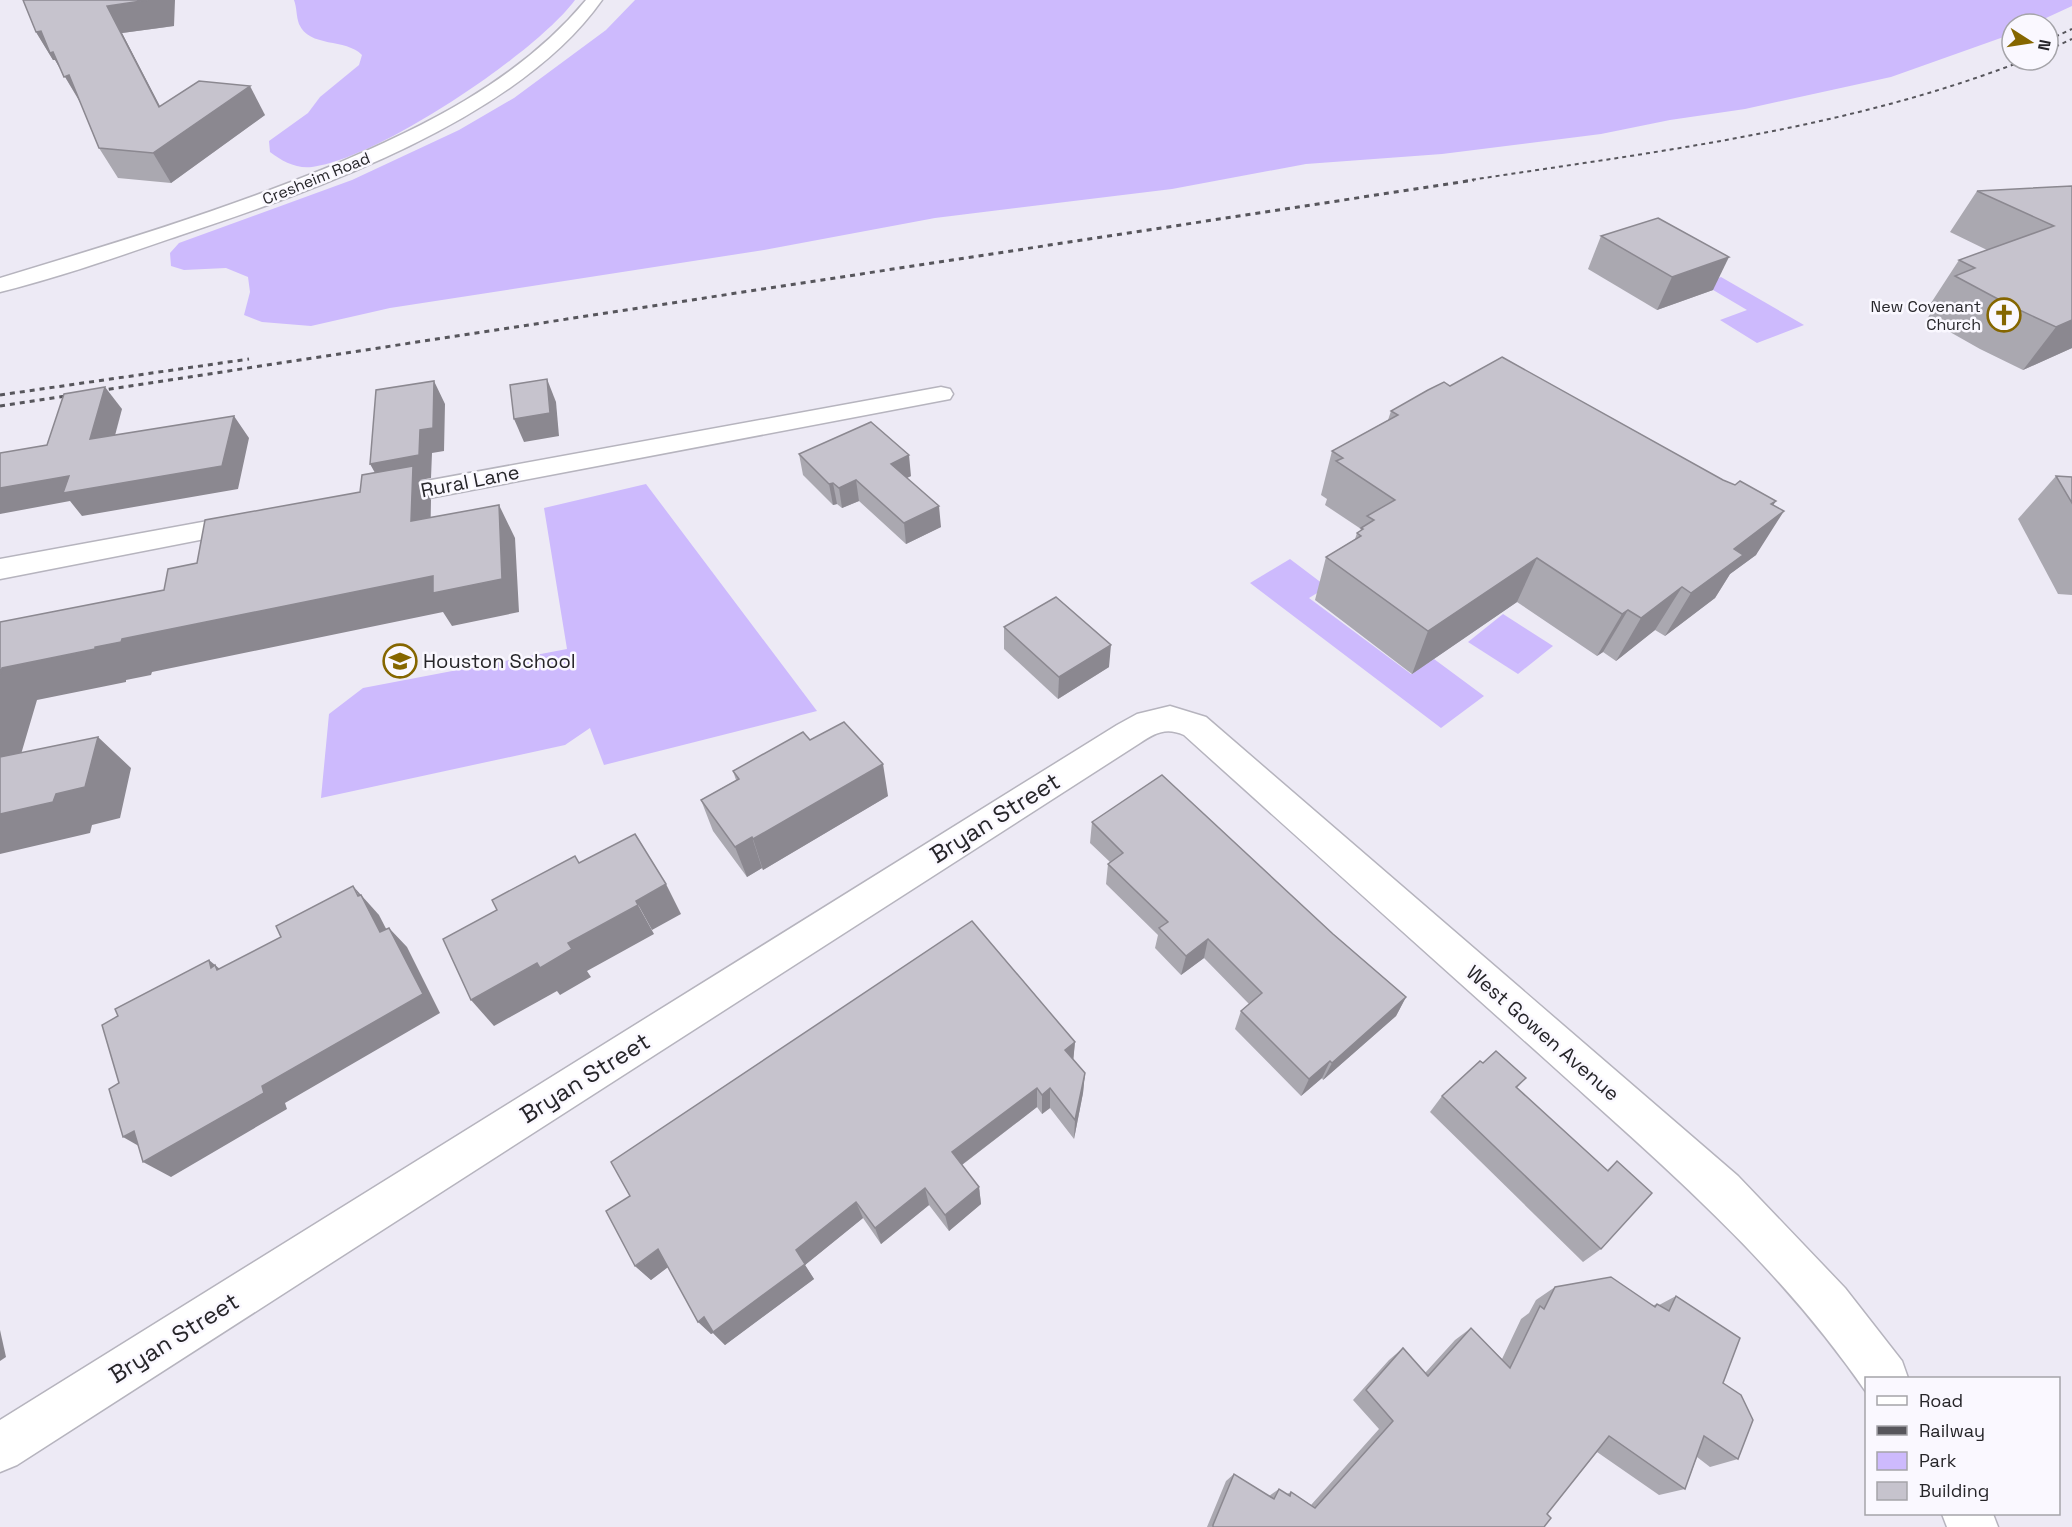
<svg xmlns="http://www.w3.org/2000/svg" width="2072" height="1527" font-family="'Space Grotesk',sans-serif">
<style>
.green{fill:#cdbafd}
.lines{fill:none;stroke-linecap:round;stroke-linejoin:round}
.minor-casing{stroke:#b6b4be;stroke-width:3}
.minor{fill:#fff;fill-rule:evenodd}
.rail-far1{stroke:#57565c;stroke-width:2;stroke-dasharray:4 4;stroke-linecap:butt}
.rail{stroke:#57565c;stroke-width:3;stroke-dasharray:5 5;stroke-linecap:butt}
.wall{fill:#aaa8b0}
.shaded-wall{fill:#8b8890}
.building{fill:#c6c3cd;stroke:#8b8890;stroke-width:1.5}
.labels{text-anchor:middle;stroke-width:5;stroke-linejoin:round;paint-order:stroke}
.far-street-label{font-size:16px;fill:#262529;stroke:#faf8ff}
.far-poi-label{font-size:16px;fill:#262529;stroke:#faf8ff;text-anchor:end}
.street-label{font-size:20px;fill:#262529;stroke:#faf8ff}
.poi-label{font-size:20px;fill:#262529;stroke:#faf8ff;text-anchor:start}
.near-street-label{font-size:24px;fill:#262529;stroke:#faf8ff}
</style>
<rect width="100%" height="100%" fill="#edeaf5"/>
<g class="green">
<path d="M 294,0 L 575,0 C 536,53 378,159 312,167 C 296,169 282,161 270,152 L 269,141 L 308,113 L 320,97 L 359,65 L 362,55 C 346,38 309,48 299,24 C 296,16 297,8 294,0 Z"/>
<path d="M 635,0 L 2072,0 L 2072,6 L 2033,24 L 2012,24 L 2012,34 L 1891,77 L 1745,109 L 1670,120 L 1601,134 L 1442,154 L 1306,164 L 1172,189 L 935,218 L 764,250 L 390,308 L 311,326 L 262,322 L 244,315 L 250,292 L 248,277 L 226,268 L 184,270 L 171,266 L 170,253 L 179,243 L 352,180 L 459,130 L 514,98 L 606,30 Z"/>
<path d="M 1721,277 L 1804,325 L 1757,343 L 1720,320 L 1747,310 L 1703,284 Z"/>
<path d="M 646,484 L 817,711 L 604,765 L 590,728 L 565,745 L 321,798 L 329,714 L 363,688 L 567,649 L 544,508 Z"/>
<path d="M 1290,559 L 1327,587 L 1309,598 L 1411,674 L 1434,659 L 1484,696 L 1441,728 L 1250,583 Z"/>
<path d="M 1503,614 L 1553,646 L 1518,674 L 1468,642 Z"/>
</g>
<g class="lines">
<g class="minor-casing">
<g id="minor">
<path d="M 586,0 L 602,0 C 518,120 313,191 178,236 C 120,256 60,277 0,292 L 0,278 C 109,245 218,212 324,169 C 420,129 518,82 586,0 Z"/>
<path d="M 941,387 L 950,389 L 953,394 L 950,399 L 382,507 L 372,504 L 369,498 L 372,492 L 382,489 Z"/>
<path d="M 246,514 L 256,517 L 260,523 L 256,529 L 0,579 L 0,559 Z"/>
<path d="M 1170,706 L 1206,717 L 1738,1176 L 1845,1288 L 1902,1361 L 1908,1378 L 1866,1378 L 1866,1392 C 1776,1261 1662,1165 1546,1060 C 1425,952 1304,843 1184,735 C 1166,727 1155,733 1140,743 L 17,1465 L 0,1472 L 0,1420 L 1117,725 L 1137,714 Z"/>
<path d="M 1942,1514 L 1993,1514 L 1998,1527 L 1947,1527 Z"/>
</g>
</g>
<use href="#minor" class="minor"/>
<g class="rail-far1">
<path d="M 2048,40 L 2072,29"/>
<path d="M 2048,50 L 2072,39"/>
<path d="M 1464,181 C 1653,152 1846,130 2025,60"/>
</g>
<g class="rail">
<path d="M 0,395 L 249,359"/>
<path d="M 0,406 L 1474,180"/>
</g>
</g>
<g class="wall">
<path d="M 174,26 L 122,33 L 160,107 L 265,115 L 171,183 L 118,178 L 99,148 L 81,104 L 55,60 L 53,60 L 36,32 Z"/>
<path d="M 2072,186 L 2072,348 L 2023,370 L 1980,349 L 1927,319 L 1936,305 L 1931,303 L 1959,260 L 1987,250 L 1950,232 L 1977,191 Z"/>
<path d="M 1601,236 L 1713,290 L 1657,310 L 1588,269 Z"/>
<path d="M 1450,386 L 1723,480 L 1773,505 L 1756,555 L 1730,574 L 1715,598 L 1665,636 L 1655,630 L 1616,661 L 1603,652 L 1597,656 L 1517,602 L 1412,674 L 1315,600 L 1326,557 L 1355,539 L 1357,533 L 1360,531 L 1361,529 L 1325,505 L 1327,499 L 1321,495 L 1332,451 L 1388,420 L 1391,411 Z"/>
<path d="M 799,454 L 911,476 L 907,478 L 941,527 L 906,544 L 859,501 L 842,508 L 837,504 L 833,505 L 803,475 Z"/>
<path d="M 2056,476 L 2072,477 L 2072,595 L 2058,594 L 2018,519 Z"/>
<path d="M 1004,627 L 1109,667 L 1058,699 L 1004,649 Z"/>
<path d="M 810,740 L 888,796 L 763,870 L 762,868 L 747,877 L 713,831 L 701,800 L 736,780 L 733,771 Z"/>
<path d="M 1092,822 L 1333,934 L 1406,997 L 1396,1016 L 1323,1080 L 1322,1078 L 1301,1096 L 1235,1029 L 1241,1011 L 1249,1004 L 1204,958 L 1181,975 L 1155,948 L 1158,935 L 1106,884 L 1108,864 L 1110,862 L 1090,843 Z"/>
<path d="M 1075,1042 L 1073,1060 L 1085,1073 L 1083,1093 L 1074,1139 L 1050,1108 L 1042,1114 L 1037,1107 L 962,1165 L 979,1187 L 981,1204 L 949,1231 L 929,1205 L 881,1244 L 863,1218 L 805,1265 L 814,1279 L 725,1345 L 713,1333 L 711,1334 L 668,1267 L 651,1280 L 635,1266 Z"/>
<path d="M 1483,1063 L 1526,1078 L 1517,1088 L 1607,1170 L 1617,1161 L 1601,1249 L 1583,1262 L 1430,1112 L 1442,1096 Z"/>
<path d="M 1555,1287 L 1654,1305 L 1657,1304 L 1659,1305 L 1676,1296 L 1723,1383 L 1738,1459 L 1710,1467 L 1697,1457 L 1685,1489 L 1659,1495 L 1597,1452 L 1547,1514 L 1544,1527 L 1207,1527 L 1226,1481 L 1234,1474 L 1269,1496 L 1279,1489 L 1287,1494 L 1291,1492 L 1311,1505 L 1379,1429 L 1353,1400 L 1389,1360 L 1403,1348 L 1425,1373 L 1455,1340 L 1471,1328 L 1502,1359 L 1521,1319 L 1529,1313 L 1536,1300 Z"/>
</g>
<g class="shaded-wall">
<path d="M 148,0 L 175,0 L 174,26 L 122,33 L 176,137 L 159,107 L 107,6 Z"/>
<path d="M 41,31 L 69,75 L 82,105 L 55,60 L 53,60 L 36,32 Z"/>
<path d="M 250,86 L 265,115 L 171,183 L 153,153 Z"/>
<path d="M 1729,257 L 1713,290 L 1657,310 L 1672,277 Z"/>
<path d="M 2072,320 L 2072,348 L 2023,370 L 2056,327 Z"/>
<path d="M 547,379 L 556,402 L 559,436 L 524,442 L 514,419 Z"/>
<path d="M 434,381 L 445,404 L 444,451 L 432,453 L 431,478 L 420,480 L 431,500 L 430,555 L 383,487 L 370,464 L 420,430 Z"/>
<path d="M 105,387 L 122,409 L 108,462 L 90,439 Z"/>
<path d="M 234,416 L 249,438 L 238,489 L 82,516 L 70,501 L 0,514 L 0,488 Z"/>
<path d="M 909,455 L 911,476 L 893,484 L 891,464 Z"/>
<path d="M 856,480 L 859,501 L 842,508 L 839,488 Z"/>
<path d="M 833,483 L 837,504 L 833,505 L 829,484 Z"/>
<path d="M 1776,501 L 1754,534 L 1784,511 L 1756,555 L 1730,574 L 1715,598 L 1665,636 L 1691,593 L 1734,549 L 1771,504 Z"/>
<path d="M 499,505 L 515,538 L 519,612 L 452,626 L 443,612 L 152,672 L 151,675 L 126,680 L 126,682 L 37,700 L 9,795 L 0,788 L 0,674 L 2,668 L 95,647 L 122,639 Z"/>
<path d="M 939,506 L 941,527 L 906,544 L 904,523 Z"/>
<path d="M 1537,558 L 1517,602 L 1412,674 L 1428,631 Z"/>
<path d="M 1682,587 L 1655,630 L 1616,661 L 1641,618 Z"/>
<path d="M 1628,610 L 1603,652 L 1597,656 L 1622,614 Z"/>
<path d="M 1111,645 L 1109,667 L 1058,699 L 1059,677 Z"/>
<path d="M 98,737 L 131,768 L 120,818 L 92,825 L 90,833 L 0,854 L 0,814 L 56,794 Z"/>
<path d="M 883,764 L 888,796 L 763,870 L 753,839 Z"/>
<path d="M 752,837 L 762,868 L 747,877 L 735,847 Z"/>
<path d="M 666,884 L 681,914 L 652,930 L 636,901 Z"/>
<path d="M 353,886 L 379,915 L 398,952 L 380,932 Z"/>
<path d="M 638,905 L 654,934 L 587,971 L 591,977 L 560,995 L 557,991 L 494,1026 L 471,1000 L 568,943 Z"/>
<path d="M 389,928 L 407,947 L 440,1013 L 285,1103 L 287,1109 L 171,1177 L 143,1162 L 262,1086 Z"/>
<path d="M 1208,939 L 1204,958 L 1181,975 L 1186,956 Z"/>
<path d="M 209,960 L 238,984 L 211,968 Z"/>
<path d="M 1406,997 L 1396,1016 L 1323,1080 L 1332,1063 Z"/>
<path d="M 1075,1042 L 1073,1063 L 1065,1050 Z"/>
<path d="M 1330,1061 L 1322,1078 L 1301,1096 L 1309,1079 Z"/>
<path d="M 1085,1073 L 1083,1093 L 1074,1139 L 1075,1120 Z"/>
<path d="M 1037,1088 L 1037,1107 L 955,1170 L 952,1152 Z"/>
<path d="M 1050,1088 L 1050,1108 L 1042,1114 L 1042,1095 Z"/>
<path d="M 134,1131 L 151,1153 L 123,1137 Z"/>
<path d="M 979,1187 L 981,1204 L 949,1231 L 945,1215 Z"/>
<path d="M 925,1188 L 929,1205 L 881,1244 L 875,1228 Z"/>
<path d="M 856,1202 L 863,1218 L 805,1265 L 814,1279 L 725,1345 L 713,1333 L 711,1334 L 698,1322 L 796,1250 Z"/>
<path d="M 658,1249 L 672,1264 L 651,1280 L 635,1266 Z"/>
<path d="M 0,1330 L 6,1357 L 0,1361 Z"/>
</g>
<g class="building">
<path d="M 23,0 L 148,0 L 107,6 L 159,107 L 199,81 L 250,86 L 153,153 L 99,148 L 69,75 L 64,77 L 53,52 L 50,53 L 41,31 L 36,32 Z"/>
<path d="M 2072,186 L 2072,320 L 2056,327 L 2011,306 L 1955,276 L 1975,268 L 1959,260 L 2054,226 L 1977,191 Z"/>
<path d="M 1658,218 L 1729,257 L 1672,277 L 1601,236 Z"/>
<path d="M 1502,357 L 1723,480 L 1735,485 L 1740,481 L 1776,501 L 1771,504 L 1784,511 L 1734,549 L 1743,555 L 1691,593 L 1682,587 L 1641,618 L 1628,610 L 1622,614 L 1537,558 L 1428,631 L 1326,557 L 1361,536 L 1357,533 L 1363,529 L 1361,528 L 1374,520 L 1367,516 L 1395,500 L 1336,461 L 1343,458 L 1332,451 L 1398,415 L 1391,411 L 1428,390 L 1444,382 L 1450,386 Z"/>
<path d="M 547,379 L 550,413 L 514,419 L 510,385 Z"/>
<path d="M 434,381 L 433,428 L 420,430 L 419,455 L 370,464 L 376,390 Z"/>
<path d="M 105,387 L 90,439 L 234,416 L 222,466 L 63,493 L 69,476 L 0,488 L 0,453 L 47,445 L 64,394 Z"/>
<path d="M 871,422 L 909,455 L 891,464 L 939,506 L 904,523 L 856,480 L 839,488 L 833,483 L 829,484 L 799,454 Z"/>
<path d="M 413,466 L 411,521 L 499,505 L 502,579 L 433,593 L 433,576 L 122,639 L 121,642 L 95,647 L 95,649 L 2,668 L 0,674 L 0,622 L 164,590 L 168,569 L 197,563 L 205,520 L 360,492 L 362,475 Z"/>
<path d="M 2056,476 L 2072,477 L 2072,503 Z"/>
<path d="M 1056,597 L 1111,645 L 1059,677 L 1004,627 Z"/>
<path d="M 844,722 L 883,764 L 753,839 L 752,837 L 735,847 L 701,800 L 739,779 L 733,771 L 803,732 L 810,740 Z"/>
<path d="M 98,737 L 85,787 L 56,794 L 53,802 L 0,814 L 0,757 Z"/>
<path d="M 1162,775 L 1333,934 L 1406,997 L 1332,1063 L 1330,1061 L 1309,1079 L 1241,1011 L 1262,993 L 1208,939 L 1186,956 L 1159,928 L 1168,922 L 1108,864 L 1123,853 L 1092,822 Z"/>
<path d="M 635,834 L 666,884 L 636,901 L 638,905 L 568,943 L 572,949 L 540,968 L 537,963 L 471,1000 L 443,939 L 497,910 L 492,900 L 575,856 L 579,863 Z"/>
<path d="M 353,886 L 358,896 L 361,895 L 380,932 L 389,928 L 423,994 L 262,1086 L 264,1093 L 143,1162 L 134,1131 L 123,1137 L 109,1089 L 119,1083 L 102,1025 L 118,1016 L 115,1009 L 209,960 L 211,968 L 215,965 L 217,970 L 281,937 L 276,926 Z"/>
<path d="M 972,921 L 1075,1042 L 1065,1050 L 1085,1073 L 1075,1120 L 1050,1088 L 1042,1095 L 1037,1088 L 952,1152 L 979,1187 L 945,1215 L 925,1188 L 875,1228 L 856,1202 L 796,1250 L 805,1264 L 713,1332 L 704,1317 L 698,1322 L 658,1249 L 635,1266 L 606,1211 L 630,1196 L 611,1162 Z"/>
<path d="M 1496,1051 L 1526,1078 L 1516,1087 L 1608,1171 L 1617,1161 L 1652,1193 L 1601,1249 L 1442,1096 L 1480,1061 L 1483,1063 Z"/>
<path d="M 1611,1277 L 1655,1307 L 1657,1304 L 1669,1311 L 1676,1296 L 1740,1338 L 1723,1383 L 1741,1395 L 1753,1420 L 1738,1459 L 1704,1436 L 1685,1489 L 1609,1436 L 1547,1514 L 1551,1518 L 1544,1527 L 1213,1527 L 1213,1525 L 1234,1474 L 1274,1499 L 1279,1489 L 1290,1496 L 1291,1492 L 1315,1508 L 1393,1421 L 1366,1390 L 1403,1348 L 1428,1376 L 1471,1328 L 1510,1368 L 1540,1306 L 1544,1309 L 1555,1287 Z"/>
</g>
<defs>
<g id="church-ring" transform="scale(1.725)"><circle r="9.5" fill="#faf8ff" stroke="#856600" stroke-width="1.5"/><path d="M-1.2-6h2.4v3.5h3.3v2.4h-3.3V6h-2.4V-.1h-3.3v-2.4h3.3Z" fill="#856600"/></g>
<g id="school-ring" transform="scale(1.725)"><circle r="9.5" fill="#faf8ff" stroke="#856600" stroke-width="1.5"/><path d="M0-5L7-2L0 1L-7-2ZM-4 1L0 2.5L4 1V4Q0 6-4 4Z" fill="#856600"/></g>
</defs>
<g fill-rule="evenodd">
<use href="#church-ring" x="2004" y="315"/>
<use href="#school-ring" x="400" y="661"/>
</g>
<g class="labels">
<g class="far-street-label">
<text transform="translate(316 178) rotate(-22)" y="6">Cresheim Road</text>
</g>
<g class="far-poi-label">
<text x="1981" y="312">New Covenant<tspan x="1981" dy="18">Church</tspan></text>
</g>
<g class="street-label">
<text transform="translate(470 481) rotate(-11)" y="7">Rural Lane</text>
<text transform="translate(1543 1033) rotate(41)" y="7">West Gowen Avenue</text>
</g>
<g class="poi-label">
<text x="423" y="668">Houston School</text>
</g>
<g class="near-street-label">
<text transform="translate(995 818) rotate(-32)" y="8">Bryan Street</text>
<text transform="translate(585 1078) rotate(-32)" y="8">Bryan Street</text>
<text transform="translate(174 1338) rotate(-32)" y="8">Bryan Street</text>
</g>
</g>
<rect x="1865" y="1377" width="195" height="138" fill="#faf8ff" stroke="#a5a4a9" stroke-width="1.5"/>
<rect x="1877" y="1396" width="30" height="9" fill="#ffffff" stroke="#a5a4a9" stroke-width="1.5"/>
<text x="1919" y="1407" font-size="18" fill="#262529">Road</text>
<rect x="1877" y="1426" width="30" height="9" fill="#57565c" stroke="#a5a4a9" stroke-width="1.5"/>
<text x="1919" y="1437" font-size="18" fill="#262529">Railway</text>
<rect x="1877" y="1452" width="30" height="18" fill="#cdbafd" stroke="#a5a4a9" stroke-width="1.5"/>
<text x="1919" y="1467" font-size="18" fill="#262529">Park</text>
<rect x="1877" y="1482" width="30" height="18" fill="#c6c3cd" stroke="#a5a4a9" stroke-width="1.5"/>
<text x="1919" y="1497" font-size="18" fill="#262529">Building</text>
<g transform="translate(2030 42) rotate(102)"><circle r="28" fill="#faf8ff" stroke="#a5a4a9" stroke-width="1.5"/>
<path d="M0-4.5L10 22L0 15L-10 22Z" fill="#856600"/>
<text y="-9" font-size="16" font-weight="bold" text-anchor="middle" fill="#262529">N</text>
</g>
</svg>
